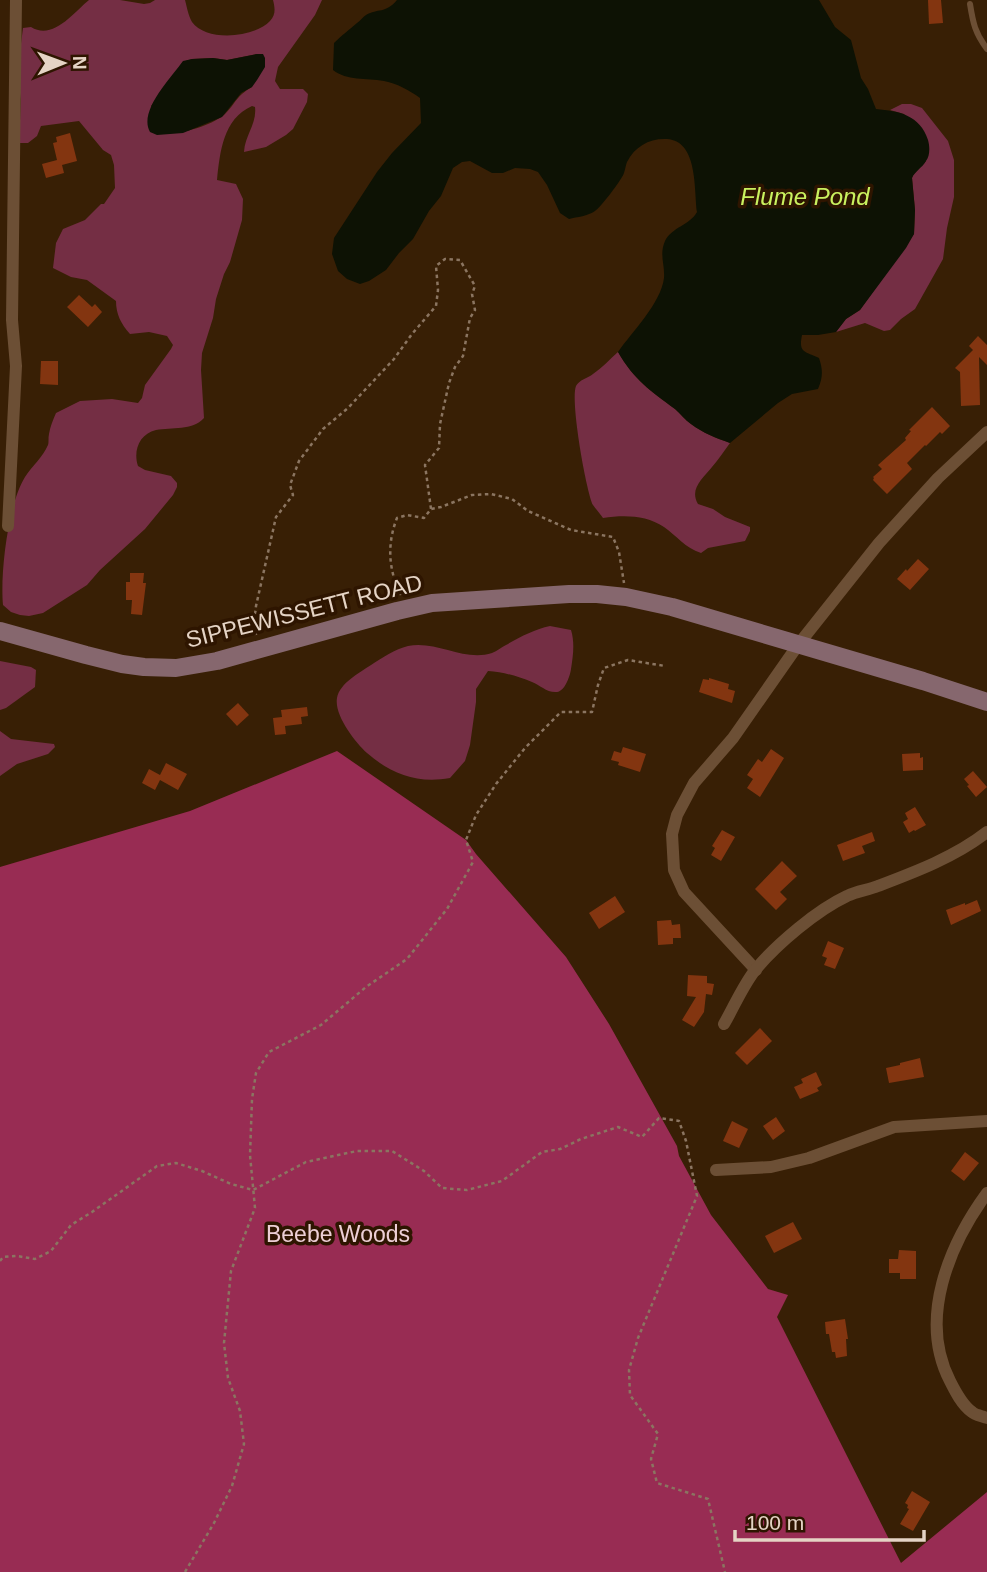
<svg xmlns="http://www.w3.org/2000/svg" width="987" height="1572" font-family="Helvetica,sans-serif">
<style>
.green{fill:#742e44;fill-rule:evenodd}
.forest{fill:#982c53}
.water{fill:#0d1204}
.building{fill:#833510}
.lines{fill:none;stroke-linecap:round;stroke-linejoin:round}
.path{stroke:#8b7561;stroke-width:2.5;stroke-dasharray:3.5 3.5;stroke-linecap:butt}
.service{stroke:#6c4f35;stroke-width:6}
.minor{stroke:#6c4f35;stroke-width:12}
.secondary{stroke:#86676e;stroke-width:18}
.labels{text-anchor:middle;stroke-width:7;stroke-linejoin:round;paint-order:stroke}
.street-label{font-size:23px;fill:#e5d4c5;stroke:#2e1500}
.park-label{font-size:23px;fill:#edcfd5;stroke:#2e1500}
.water-label{font-size:24px;font-style:italic;fill:#caf15f;stroke:#2e1500}
</style>
<rect width="100%" height="100%" fill="#381f05"/>
<g class="green">
<path d="M 89,0 L 120,0 L 144,4 L 150,3 L 155,0 L 185,0 C 187,7 188,15 192,22 C 206,42 254,38 270,21 C 276,15 275,8 273,0 L 322,0 L 315,15 L 278,67 L 275,81 L 280,89 L 303,89 L 308,94 L 307,102 L 293,129 L 286,135 L 266,147 L 244,152 C 245,135 257,124 255,107 L 252,106 C 223,119 220,152 217,180 L 236,184 L 243,199 L 242,220 L 230,262 L 224,274 L 216,299 L 213,318 L 202,353 L 201,370 L 204,418 C 192,431 172,427 156,430 C 139,434 133,451 138,466 L 145,470 L 171,476 L 177,483 L 177,487 L 173,495 L 145,529 L 100,570 L 87,585 L 43,613 L 29,616 L 20,615 L 11,612 L 3,605 C 0,574 8,504 25,477 C 32,466 43,457 48,445 C 49,442 48,438 49,434 C 50,427 53,420 56,413 L 80,401 L 112,399 L 138,403 L 142,398 L 145,385 L 171,349 L 173,345 L 167,336 L 149,332 L 130,334 C 121,324 116,314 116,301 L 87,280 L 71,277 L 53,268 L 56,243 L 63,229 L 85,220 L 101,204 L 104,204 L 115,188 L 114,165 L 111,155 L 103,150 L 79,121 L 41,126 L 37,136 L 28,143 L 19,143 L 21,99 L 17,75 L 23,28 L 31,27 C 53,41 74,12 89,0 ZM 257,54 L 252,87 C 236,96 236,103 225,114 C 216,123 186,133 173,133 L 151,106 L 183,62 L 192,59 L 213,58 L 227,60 Z"/>
<path d="M 902,104 L 911,104 L 922,108 L 948,141 L 954,160 L 954,197 L 947,228 L 943,259 L 915,309 L 901,319 L 890,330 L 884,331 L 865,323 L 836,332 L 846,319 L 860,310 L 914,234 L 915,210 L 912,178 L 913,175 L 926,161 L 904,114 L 890,110 Z"/>
<path d="M 618,352 C 634,380 651,391 675,409 C 681,414 685,420 691,424 C 703,433 716,438 730,443 C 724,451 718,460 712,467 C 703,478 689,489 698,504 L 713,509 L 725,517 L 750,527 L 750,531 L 745,541 L 708,548 L 701,553 C 685,548 677,536 664,527 C 646,515 624,515 603,518 C 600,514 596,509 593,505 C 586,490 570,400 576,386 C 579,380 588,378 593,374 C 602,368 610,359 618,352 Z"/>
<path d="M 550,626 L 571,630 C 575,643 573,656 571,669 C 570,676 565,691 557,692 C 547,693 540,685 532,682 C 517,676 503,672 488,671 L 476,689 L 476,702 L 470,745 L 465,761 L 450,778 C 417,784 391,774 367,753 C 355,742 334,715 337,698 C 340,683 359,673 371,665 C 382,658 395,649 408,646 C 436,640 464,662 492,653 C 497,651 502,647 506,645 C 520,637 535,629 550,626 Z"/>
<path d="M 0,661 L 31,667 L 36,670 L 35,687 L 6,708 L 0,710 Z"/>
<path d="M 0,731 L 11,739 L 54,744 L 55,747 L 48,754 L 17,764 L 0,776 Z"/>
</g>
<path class="forest" d="M 337,751 L 466,840 L 476,854 L 566,957 L 609,1024 L 677,1146 L 679,1156 L 711,1215 L 768,1289 L 788,1295 L 777,1317 L 901,1563 L 987,1492 L 987,1572 L 0,1572 L 0,867 L 190,811 Z"/>
<g class="water">
<path d="M 397,0 L 819,0 L 835,27 L 851,40 L 861,78 L 868,89 L 876,109 C 899,111 920,115 928,140 C 930,147 930,156 926,161 C 922,168 915,171 912,178 L 915,210 L 914,234 L 906,248 L 860,310 L 846,319 L 836,332 L 818,335 L 802,335 C 798,354 806,351 819,358 C 823,370 823,377 818,389 L 792,394 L 778,403 L 730,443 C 716,438 703,433 691,424 C 685,420 681,414 675,409 C 651,391 634,380 618,352 C 632,332 661,303 664,278 C 665,264 659,255 665,241 C 672,227 690,225 697,212 C 694,189 698,141 667,139 C 650,138 635,146 627,162 C 625,167 625,173 622,177 C 618,184 601,207 595,211 C 588,216 577,217 569,219 L 560,213 L 547,185 L 538,172 L 530,169 L 515,168 L 503,173 L 492,173 L 470,161 L 462,162 L 453,168 L 441,196 L 429,211 L 413,239 L 399,253 L 386,270 L 369,281 L 360,284 L 347,279 L 338,271 L 332,254 L 334,238 L 377,172 L 392,153 L 421,123 L 420,98 C 409,90 398,84 384,81 C 366,78 347,81 333,70 L 334,43 C 342,35 349,30 357,23 C 360,21 363,17 366,15 C 378,8 385,14 397,0 Z"/>
<path d="M 257,54 L 263,54 L 265,58 L 265,67 L 257,80 L 252,87 L 241,93 L 222,117 L 183,133 L 157,135 L 150,132 C 138,111 171,78 183,61 L 192,59 L 213,58 L 227,60 Z"/>
</g>
<g class="building">
<path d="M 928,0 L 941,0 L 943,23 L 929,24 Z"/>
<path d="M 70,133 L 77,161 L 62,165 L 64,173 L 46,178 L 42,164 L 57,160 L 53,143 L 57,142 L 56,137 Z"/>
<path d="M 79,295 L 92,307 L 95,304 L 102,312 L 88,327 L 67,307 Z"/>
<path d="M 978,336 L 987,345 L 987,365 L 979,357 L 980,405 L 961,406 L 960,372 L 955,368 L 973,350 L 969,346 Z"/>
<path d="M 41,361 L 58,361 L 58,385 L 40,384 Z"/>
<path d="M 932,407 L 950,426 L 942,434 L 940,432 L 926,446 L 925,445 L 907,463 L 912,469 L 887,494 L 873,480 L 874,478 L 873,477 L 882,469 L 878,465 L 906,440 L 905,438 L 911,431 L 909,430 Z"/>
<path d="M 918,559 L 929,569 L 910,590 L 897,579 L 906,569 L 907,571 Z"/>
<path d="M 130,573 L 144,573 L 143,583 L 146,583 L 142,615 L 131,614 L 132,600 L 126,600 L 126,582 L 130,582 Z"/>
<path d="M 709,678 L 729,684 L 728,689 L 735,691 L 732,703 L 699,692 L 703,679 L 709,680 Z"/>
<path d="M 238,703 L 249,715 L 237,726 L 226,714 Z"/>
<path d="M 307,707 L 308,716 L 301,717 L 302,724 L 285,726 L 286,734 L 275,735 L 273,718 L 282,717 L 281,710 Z"/>
<path d="M 623,747 L 646,754 L 640,772 L 618,765 L 619,762 L 611,760 L 614,751 L 621,753 Z"/>
<path d="M 771,749 L 784,758 L 760,797 L 747,788 L 753,779 L 747,775 L 758,759 L 762,762 Z"/>
<path d="M 920,753 L 920,758 L 923,757 L 923,770 L 903,771 L 902,754 Z"/>
<path d="M 166,763 L 187,774 L 178,790 L 160,780 L 155,790 L 142,783 L 149,769 L 160,775 Z"/>
<path d="M 973,771 L 987,787 L 976,797 L 967,786 L 969,785 L 964,779 Z"/>
<path d="M 915,807 L 926,825 L 915,831 L 914,830 L 909,833 L 903,822 L 908,819 L 905,813 Z"/>
<path d="M 722,830 L 735,837 L 721,861 L 711,855 L 715,848 L 712,846 Z"/>
<path d="M 872,832 L 875,841 L 862,846 L 865,853 L 843,861 L 837,845 Z"/>
<path d="M 782,861 L 797,876 L 780,892 L 787,899 L 776,910 L 755,889 Z"/>
<path d="M 615,896 L 625,912 L 599,929 L 589,913 Z"/>
<path d="M 977,900 L 981,911 L 951,925 L 946,910 L 965,903 L 965,905 Z"/>
<path d="M 671,920 L 672,925 L 680,924 L 681,938 L 673,938 L 673,944 L 658,945 L 657,921 Z"/>
<path d="M 828,941 L 844,948 L 835,969 L 824,965 L 827,958 L 822,956 Z"/>
<path d="M 688,975 L 707,976 L 707,983 L 714,984 L 712,995 L 706,994 L 704,1012 L 694,1027 L 682,1020 L 696,997 L 687,996 Z"/>
<path d="M 760,1028 L 772,1041 L 747,1065 L 735,1053 Z"/>
<path d="M 920,1058 L 924,1077 L 889,1083 L 886,1068 L 900,1065 L 900,1063 Z"/>
<path d="M 816,1072 L 822,1085 L 817,1088 L 819,1091 L 800,1099 L 794,1087 L 803,1083 L 801,1079 Z"/>
<path d="M 776,1117 L 785,1131 L 773,1140 L 763,1126 Z"/>
<path d="M 732,1121 L 748,1129 L 739,1148 L 723,1141 Z"/>
<path d="M 965,1152 L 979,1163 L 964,1181 L 951,1171 Z"/>
<path d="M 793,1222 L 802,1239 L 774,1253 L 765,1236 Z"/>
<path d="M 899,1250 L 916,1251 L 916,1279 L 900,1279 L 900,1273 L 889,1273 L 889,1259 L 898,1259 Z"/>
<path d="M 845,1319 L 848,1339 L 846,1339 L 847,1356 L 836,1358 L 835,1352 L 832,1352 L 829,1334 L 826,1334 L 825,1322 Z"/>
<path d="M 912,1491 L 930,1502 L 913,1531 L 900,1524 L 909,1509 L 907,1508 L 908,1505 L 905,1503 Z"/>
</g>
<g class="lines">
<g class="path">
<path d="M 401,595 C 388,570 387,543 397,518 L 407,515 L 424,518 L 431,509 L 441,507 L 472,495 L 491,494 L 512,499 L 528,511 L 571,530 L 613,537 L 619,552 L 624,583"/>
<path d="M 256,635 L 254,624 L 256,606 L 276,517 L 293,495 L 290,485 L 299,461 L 323,429 L 348,408 L 394,359 L 412,334 L 436,306 L 438,290 L 436,266 L 445,259 L 460,260 L 475,286 L 472,294 L 475,310 L 470,318 L 463,356 L 455,367 L 449,383 L 440,424 L 439,448 L 425,465 L 431,509"/>
<path d="M 0,1261 L 3,1257 L 17,1256 L 35,1259 L 51,1251 L 71,1225 L 92,1212 L 157,1166 L 176,1163 L 202,1171 L 231,1184 L 253,1190 L 306,1162 L 357,1151 L 392,1151 L 424,1171 L 442,1188 L 467,1190 L 502,1181 L 542,1152 L 560,1149 L 581,1139 L 618,1127 L 642,1137 L 659,1118 L 679,1121 L 686,1141 L 697,1196 L 638,1338 L 629,1370 L 630,1395 L 658,1434 L 651,1459 L 657,1483 L 708,1499 L 725,1572"/>
<path d="M 185,1572 L 214,1523 L 232,1486 L 244,1444 L 240,1411 L 228,1378 L 224,1343 L 231,1271 L 255,1208 L 250,1155 L 252,1099 L 256,1073 L 269,1052 L 321,1025 L 366,987 L 407,959 L 447,909 L 473,862 L 466,840 L 476,815 L 496,784 L 525,748 L 561,712 L 592,712 L 598,685 L 604,668 L 628,660 L 665,666"/>
</g>
<path class="service" d="M 970,4 C 973,23 975,33 987,49"/>
<g class="minor">
<path d="M 8,526 L 16,366 L 12,320 L 16,0"/>
<path d="M 756,970 L 684,892 L 674,870 L 672,834 L 677,815 L 694,783 L 733,738 L 798,645 L 879,543 L 938,478 L 987,432"/>
<path d="M 724,1024 C 734,1007 743,985 756,969 C 777,944 817,910 847,896 C 857,891 868,890 878,886 C 915,872 955,857 987,832"/>
<path d="M 716,1170 L 771,1167 L 809,1158 L 894,1127 L 987,1121"/>
<path d="M 987,1193 C 949,1245 918,1319 950,1381 C 955,1391 962,1405 972,1412 C 975,1415 982,1416 987,1418"/>
</g>
<path class="secondary" d="M 0,631 L 86,655 L 122,664 L 144,667 L 176,668 L 217,661 L 397,611 L 432,603 L 569,594 L 597,594 L 626,597 L 672,607 L 923,681 L 987,702"/>
</g>
<g class="labels">
<g class="street-label">
<text transform="translate(304 611) rotate(-14)" y="8">SIPPEWISSETT ROAD</text>
</g>
<g class="park-label">
<text x="338" y="1242">Beebe Woods</text>
</g>
<g class="water-label">
<text x="805" y="205">Flume Pond</text>
</g>
</g>
<g transform="translate(63 63) rotate(89)" stroke="#2e1500" stroke-width="5" paint-order="stroke">
<path d="M0-5L12 26L0 18L-12 26Z" fill="#e5d4c5"/>
<text y="-10" font-size="19" font-weight="bold" text-anchor="middle" fill="#e5d4c5">N</text>
</g>
<path d="M735 1530v10h189v-10" fill="none" stroke="#e5d4c5" stroke-width="3.5"/>
<text x="746" y="1530" font-size="21" fill="#e5d4c5" stroke="#2e1500" stroke-width="5" paint-order="stroke">100 m</text>
</svg>
